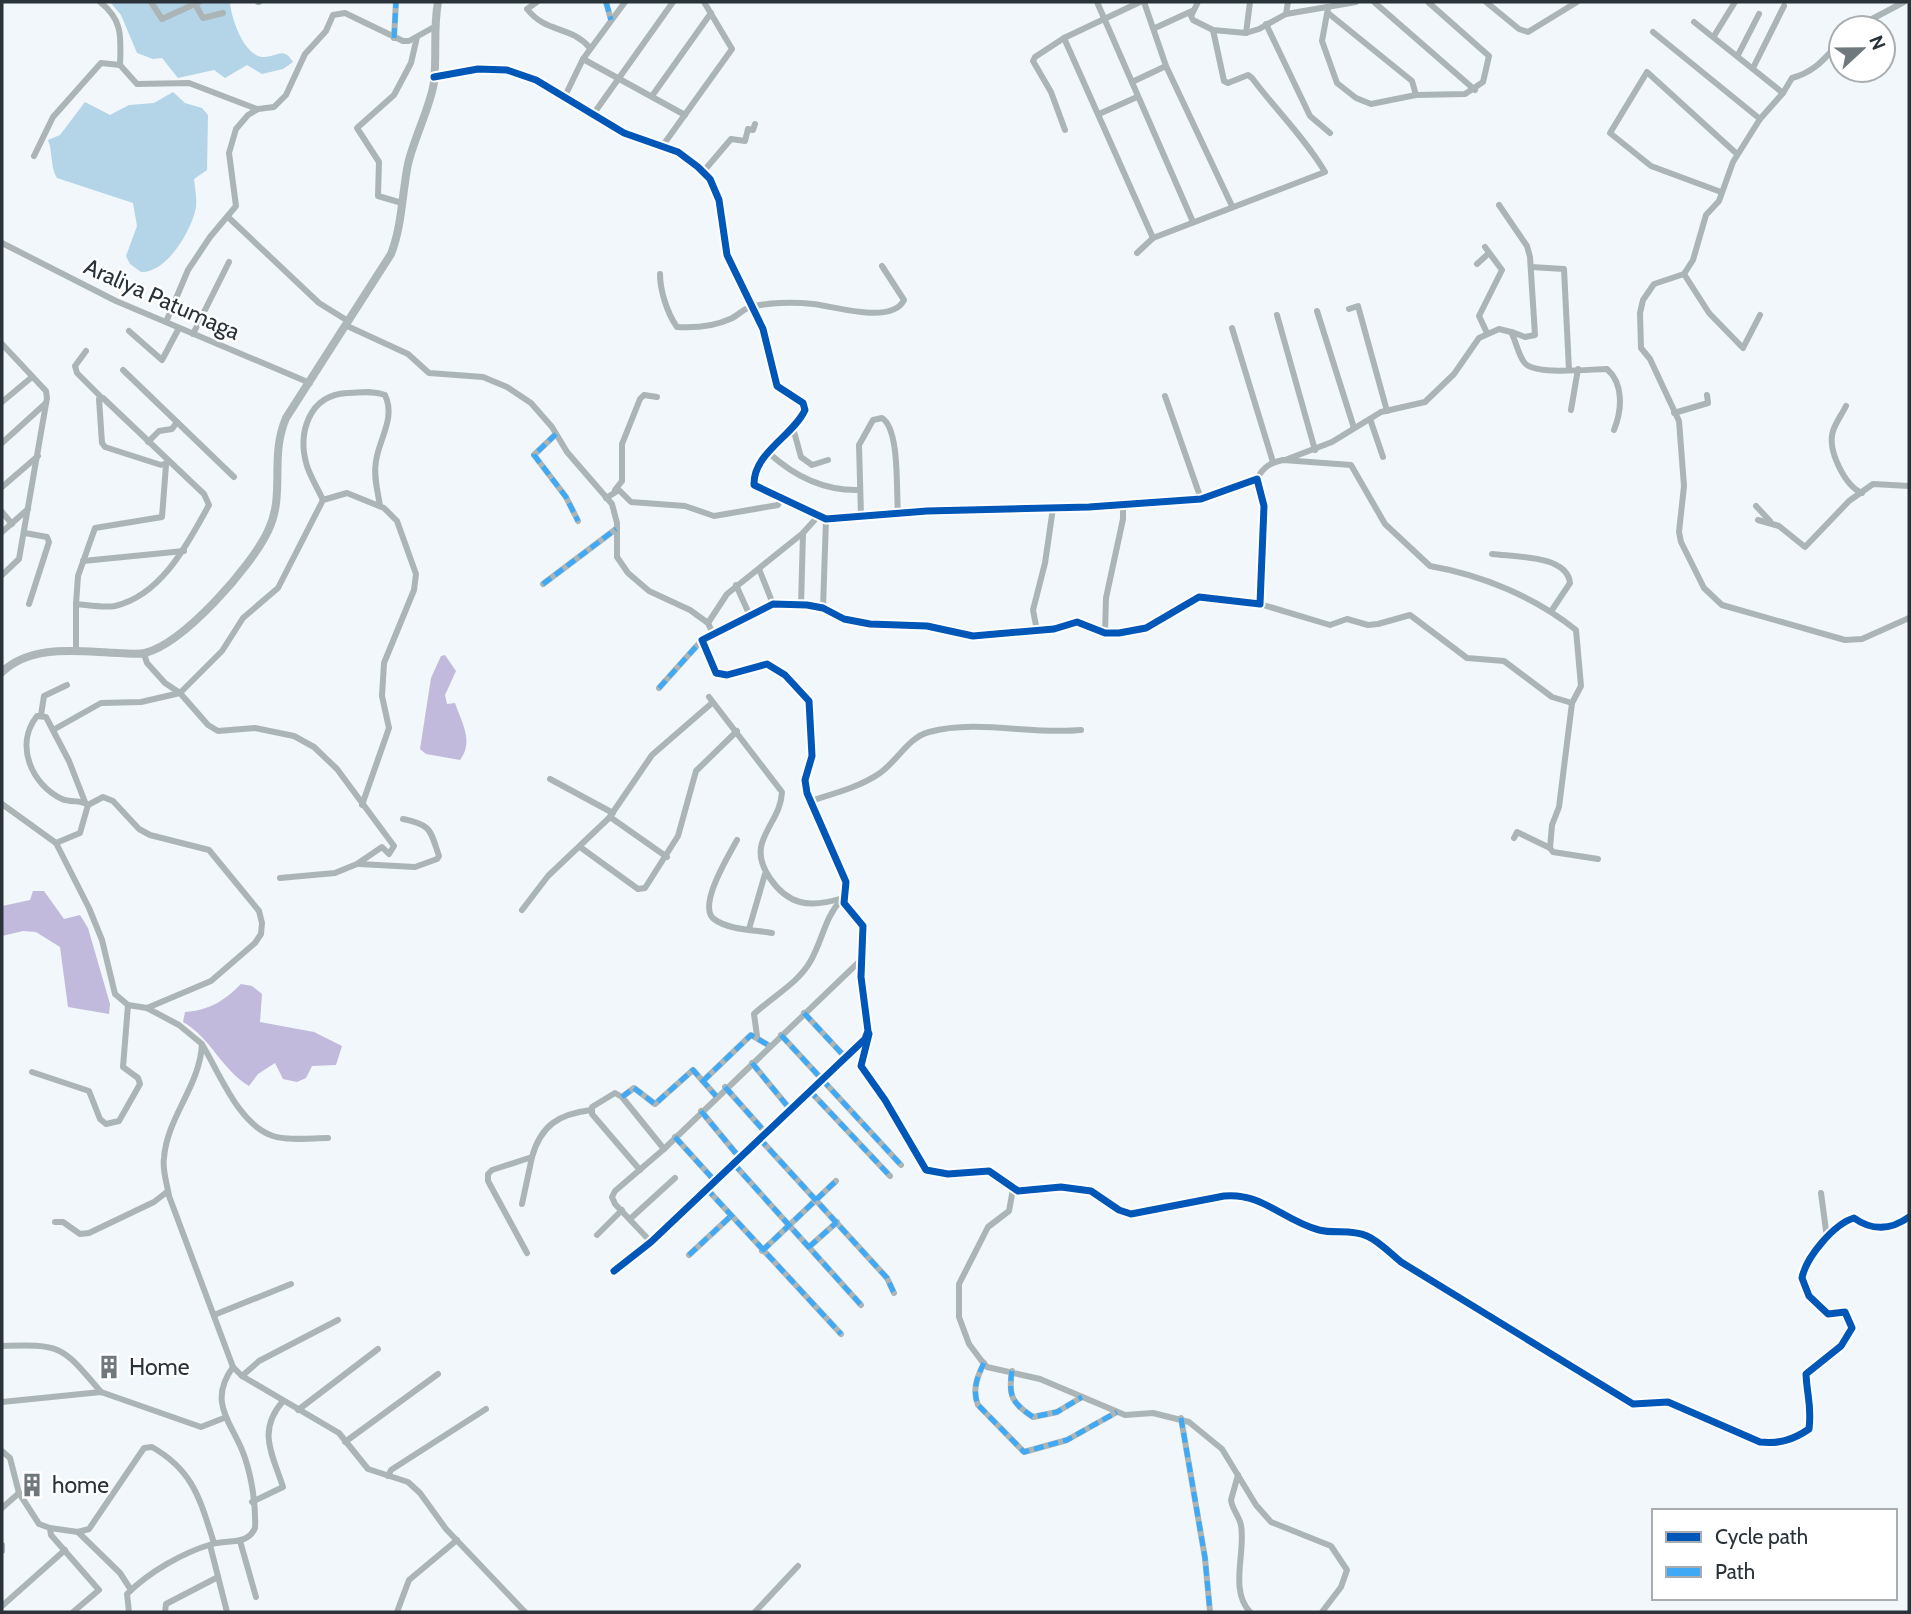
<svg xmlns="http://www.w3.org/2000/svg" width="1911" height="1614" font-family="Cabin,sans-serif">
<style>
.forest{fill:#b4d4e7}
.water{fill:#c2badd}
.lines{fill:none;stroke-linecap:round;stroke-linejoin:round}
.minor{stroke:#abb5b6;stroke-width:6}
.major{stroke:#adb6b9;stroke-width:8}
.quiet{stroke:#3fa9f5;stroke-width:5;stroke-dasharray:10 5;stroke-linecap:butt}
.cycleway-casing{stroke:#fff;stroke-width:11}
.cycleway{stroke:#0057b8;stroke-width:7}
.labels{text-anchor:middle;stroke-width:5;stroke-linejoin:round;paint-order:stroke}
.street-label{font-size:23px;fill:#293339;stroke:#fff}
.poi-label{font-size:23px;fill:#293339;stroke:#fff;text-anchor:start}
</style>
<rect width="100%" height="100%" fill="#f1f7fa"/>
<g class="forest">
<path d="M 110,2 L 230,2 C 231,18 244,57 264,57 C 278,57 283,46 293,62 L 283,69 L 262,74 L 247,65 L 225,78 L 214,70 L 178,78 L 162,58 L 153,59 L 137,53 L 121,15 Z"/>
<path d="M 173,92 L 185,103 L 202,108 L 208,115 L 207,170 L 194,179 C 195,188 197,199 196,207 C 192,230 167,273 141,272 L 130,264 L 126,256 L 137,226 L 133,203 L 57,178 C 50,167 53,152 48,140 L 60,135 L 85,102 L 110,115 L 129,105 L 154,103 Z"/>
</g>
<g class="water">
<path d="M 445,655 L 456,671 L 445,695 L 447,704 L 455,703 C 462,723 474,742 460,760 L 426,754 L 420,749 L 431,678 L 441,656 Z"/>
<path d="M 33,891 L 44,891 L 64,919 L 80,915 L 88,928 L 110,1004 L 109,1014 L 68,1007 L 60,947 L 36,932 L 23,931 L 2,936 L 2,906 L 30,900 Z"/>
<path d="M 241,984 L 252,986 L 262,994 L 260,1022 L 314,1032 L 342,1046 L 336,1065 L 312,1066 L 306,1078 L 297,1082 L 283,1079 L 275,1063 L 258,1074 L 249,1086 C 222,1070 210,1037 183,1022 L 185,1012 C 210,1010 224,1001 241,984 Z"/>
</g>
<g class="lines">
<g class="minor">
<path d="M 100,2 C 123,20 121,37 120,65 L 137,84 L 189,83 L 257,109"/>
<path d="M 151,2 L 162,19 L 199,2"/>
<path d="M 258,2 L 259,2"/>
<path d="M 537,2 L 527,9 C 547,34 570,25 590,48"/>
<path d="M 606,2 L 611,20"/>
<path d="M 1097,2 L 1193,222"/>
<path d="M 1144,2 L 1166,66 L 1232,206"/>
<path d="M 1198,2 L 1191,16 L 1193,20 L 1213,30 L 1246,33 L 1259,29 L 1286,14 L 1356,2"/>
<path d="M 1374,2 L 1475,90"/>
<path d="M 1486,2 L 1519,29 L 1528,32 L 1577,2"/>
<path d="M 195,4 L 203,18 L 223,13"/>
<path d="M 1328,8 L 1322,41 L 1337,83 L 1356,98 L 1371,104 L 1416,95 L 1465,94 L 1483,82 L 1489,56 L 1428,2"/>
<path d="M 1328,13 L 1412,81 L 1416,95"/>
<path d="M 1286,14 L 1288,2"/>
<path d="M 1694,22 L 1783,93"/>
<path d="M 1266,24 L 1310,116 L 1330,133"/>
<path d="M 1155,28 L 1192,11"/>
<path d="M 1855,28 L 1904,2"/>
<path d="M 1653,32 L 1760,119"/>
<path d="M 1246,33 L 1250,2"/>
<path d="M 1714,36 L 1735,2"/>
<path d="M 394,38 L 396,2"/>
<path d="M 1064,38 L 1153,238"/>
<path d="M 1841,41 C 1825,58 1815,72 1792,78 L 1783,93 L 1760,119 L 1733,162 L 1719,201 L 1706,215 L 1693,260 L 1684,274 L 1654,284 L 1643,300 L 1640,313 L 1641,348 L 1650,359 L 1679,421 L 1684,486 L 1679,532 L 1681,542 L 1704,588 L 1722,605 L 1845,640 L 1862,639 L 1909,618"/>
<path d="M 1738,55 L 1759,14"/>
<path d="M 583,59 L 685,115"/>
<path d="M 1753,68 L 1784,6"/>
<path d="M 434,77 L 478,69 L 507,70 L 536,80 L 624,133 L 678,152 L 698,167 L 710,179 L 719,200 L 727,255 L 763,329 L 777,386 L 803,403 L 805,410 C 793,436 753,453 754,485 L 826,519 L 927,511 L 1089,507 L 1201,499 L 1257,479 L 1264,506 L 1260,604 L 1199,597 L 1146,628 L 1119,633 L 1105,633 L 1077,622 L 1054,629 L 973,636 L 927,626 L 870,624 L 844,619 L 823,608 L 807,605 L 773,604 L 702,640 L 716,673 L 727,675 L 767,664 L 785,675 L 809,701 L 812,756 L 805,780 L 807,793 L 846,882 L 844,903 L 863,926 L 861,977 L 868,1031 L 865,1039 L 651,1242 L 614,1271"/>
<path d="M 1132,82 L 1166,66"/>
<path d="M 652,96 L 711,13"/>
<path d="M 564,98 L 583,59 L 625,2"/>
<path d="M 1099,114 L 1137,97"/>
<path d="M 592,116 L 673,2"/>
<path d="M 1065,130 L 1051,92 L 1033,61 L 1035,57 L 1064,38 L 1140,2"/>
<path d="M 661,148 L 732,49 L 704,2"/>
<path d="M 34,156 L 53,117 L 101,63 L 120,65"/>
<path d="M 703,172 L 731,139 L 745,141 L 748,129 L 753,130 L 755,124"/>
<path d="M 1721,192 L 1651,166 L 1610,133 L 1647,72 L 1737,154"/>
<path d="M 402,203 L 378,196 L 379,162 L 357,128 L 394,95 L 411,63 L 417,37"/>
<path d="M 1499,205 L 1527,246 L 1530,257 L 1535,335 L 1525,337 L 1512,332"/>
<path d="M 228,217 L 319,303 L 348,321"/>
<path d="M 2,243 L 116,301 L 310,383"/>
<path d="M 1485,247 L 1502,270 L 1479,316 L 1487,333"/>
<path d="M 1137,253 L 1153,238 L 1325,172 C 1305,138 1275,109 1252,78 L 1248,75 L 1228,83 L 1224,81 L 1213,30"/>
<path d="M 1477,264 L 1489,253"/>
<path d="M 1531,267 L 1564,269 L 1569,370"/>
<path d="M 660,274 C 660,290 667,313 677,327 C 695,328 713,327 730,319 C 736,317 742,310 748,308 C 765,302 795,302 813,304 C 834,306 892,325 904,300 L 882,266"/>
<path d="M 1684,274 L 1709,313 L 1743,348 L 1760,315"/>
<path d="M 1349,309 L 1358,306 L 1387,411"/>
<path d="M 1317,311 L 1354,428"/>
<path d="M 1277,315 L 1315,450"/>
<path d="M 166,322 L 188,270 L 210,237 L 236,206 L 229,153 L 236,129 L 248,115 L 258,109 L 274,107 L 286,95 L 305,54 L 326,31 L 333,15 L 345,13 L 403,41 L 409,41 L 434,27"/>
<path d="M 345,325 L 408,354 L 429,373 L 483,377 L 507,387 L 531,403 L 552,427 L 567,452 L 612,504 L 617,523 L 617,557 L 628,573 L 649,591 L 690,610 L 708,623 L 714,636"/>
<path d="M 1232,328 L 1273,462"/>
<path d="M 129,331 L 162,360 L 179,328"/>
<path d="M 193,334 L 229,262"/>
<path d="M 2,344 L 46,391 L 47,398 L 19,559 L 2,575"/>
<path d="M 86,351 L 75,366 L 77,373 L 101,397"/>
<path d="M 123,370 L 234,477"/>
<path d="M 1165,396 L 1201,499"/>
<path d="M 2,402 L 32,377"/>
<path d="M 1846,406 C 1842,414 1836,422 1833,431 C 1827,450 1845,486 1862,493"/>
<path d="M 1571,410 L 1578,369"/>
<path d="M 1674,413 L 1708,403 L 1707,395"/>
<path d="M 1370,419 L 1383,457"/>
<path d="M 793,428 L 801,457 L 812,465 L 828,460"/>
<path d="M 556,434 L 534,455 L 566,497 L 578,521"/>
<path d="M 148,442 L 159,431 L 172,429 L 177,422"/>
<path d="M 2,443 L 46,403"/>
<path d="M 769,453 C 795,477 826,491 860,490"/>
<path d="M 1285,460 L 1332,442 L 1381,412 L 1425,402 L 1454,374 L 1479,338 L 1499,329 L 1511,332 C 1516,341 1518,354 1524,362 C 1533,376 1591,369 1607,369 C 1624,384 1622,410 1614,430"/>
<path d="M 1257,479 C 1263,467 1270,463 1283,460 L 1351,465 L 1385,524 L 1430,566 C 1482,575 1535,597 1576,630 L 1581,686 L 1572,703 L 1559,807 L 1552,825 L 1550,848 L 1553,852 L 1598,859"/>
<path d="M 2,487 L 38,456"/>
<path d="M 615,490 L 622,481 L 622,444 L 640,399 L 644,395 L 657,397"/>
<path d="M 606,498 L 619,490 L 631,502 L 685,506 L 714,516 L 778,505 L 782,497"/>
<path d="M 323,500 C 318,489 311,478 307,466 C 297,433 309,395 347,393 C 359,393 373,390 385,395 C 396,418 379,439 376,461 C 373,476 378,492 380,506"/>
<path d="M 1756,506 L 1770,521"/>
<path d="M 2,512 L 12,524"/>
<path d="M 861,516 L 859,445 L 873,420 L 882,418 C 900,429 896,491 898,513"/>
<path d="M 1758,520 L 1779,526 L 1805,547 L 1849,501 L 1873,484 L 1909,486"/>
<path d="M 2,532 L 28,509"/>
<path d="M 25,533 L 47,537 L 49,542 L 29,604"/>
<path d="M 1492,554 C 1515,557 1567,555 1570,583 L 1552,610"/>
<path d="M 83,561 L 184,551"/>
<path d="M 759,569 L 773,604"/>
<path d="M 543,584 L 616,529"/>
<path d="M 736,585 L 750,616"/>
<path d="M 76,604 L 78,576 L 95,528 L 162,517 L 166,465"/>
<path d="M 1260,604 L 1330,625 L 1347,619 L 1368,625 L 1378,624 L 1410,615 L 1467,658 L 1504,661 L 1552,697 L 1572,703"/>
<path d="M 801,605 L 803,533"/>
<path d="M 823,608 L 826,519"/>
<path d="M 708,623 L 727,594 L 803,533 L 819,515"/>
<path d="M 1037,631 L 1033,610 L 1045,563 L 1053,508"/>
<path d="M 1105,633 L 1106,598 L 1123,519 L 1123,505"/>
<path d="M 76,652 L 76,604 C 88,605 103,608 115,606 C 162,595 188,543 209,505 L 204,494 L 103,398 L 99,399 L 102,443 L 105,447 L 161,465 L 170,462"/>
<path d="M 144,654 L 147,663 L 165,683 L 180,693 L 208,725 L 218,731 L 255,728 L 294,736 L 314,747 L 337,769 L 394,846 L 389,854 L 382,847 L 357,864 L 335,873 L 280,878"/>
<path d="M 659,688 L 702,640"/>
<path d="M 709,697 L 782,792 C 781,813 768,824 762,843 C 755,865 778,896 800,902 C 814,906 830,902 843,898"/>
<path d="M 41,715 L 44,696 L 67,685"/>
<path d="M 53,730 L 101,703 L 141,702 L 180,693 L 222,651 L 243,618 L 278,588 L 323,500 L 347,493 L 384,508 L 397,521 L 416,574 L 414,590 L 384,663 L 382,696 L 389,728 L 362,805"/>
<path d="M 550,779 L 613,813"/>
<path d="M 810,801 C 833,794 860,787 880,773 C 897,761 909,737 929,732 C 978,719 1031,735 1081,730"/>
<path d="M 85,802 L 69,761 L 46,717 L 37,716 C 14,745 32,785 62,799 C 71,803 81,799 88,805"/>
<path d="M 2,804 L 56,843 L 89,908 L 102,940 L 115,994 L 128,1005 L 147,1008 L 179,1025 L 202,1044 C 200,1086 167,1117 164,1158 C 162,1170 167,1183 169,1196 L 233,1367 L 242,1376 L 339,1433 L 368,1469 L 408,1482 L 420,1493 L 446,1529 L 525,1612"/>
<path d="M 610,817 L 667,857"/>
<path d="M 1514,838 L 1517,832 L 1550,848"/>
<path d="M 737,840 C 729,855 697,906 714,919 C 728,930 755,930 772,933"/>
<path d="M 56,843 L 80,833 L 88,805 L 103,797 L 113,801 L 139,829 L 150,835 L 209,850 L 259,911 L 262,923 L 261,934 L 255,943 L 211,981 L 147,1008"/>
<path d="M 580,847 L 638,889 L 645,888 L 678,836 L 696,771 L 737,731"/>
<path d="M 359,864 L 415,867 L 437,859 L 439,856 C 430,830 432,825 403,819"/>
<path d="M 522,910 L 548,876 L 609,818 L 652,755 L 712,703"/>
<path d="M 749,929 L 765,874"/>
<path d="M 804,1013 L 845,1057"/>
<path d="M 869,1033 L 861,1066 L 885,1100 L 926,1170 L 948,1174 L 989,1171 L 1018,1191 L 1061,1187 L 1091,1191 L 1119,1210 L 1131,1214 L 1224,1196 C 1262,1192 1284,1221 1319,1230 C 1335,1234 1351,1229 1367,1236 C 1379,1241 1391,1254 1401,1262 L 1633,1404 L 1668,1402 L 1760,1442 C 1779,1444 1793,1440 1809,1429 C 1812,1405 1807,1397 1806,1374 L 1841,1346 L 1852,1328 L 1845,1312 L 1828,1314 L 1809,1296 L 1802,1278 C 1806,1257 1834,1224 1854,1218 C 1872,1231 1891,1230 1909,1217"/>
<path d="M 781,1035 L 901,1165"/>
<path d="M 757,1036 L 754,1014 C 772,997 798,983 810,962 C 823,940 824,918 842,899"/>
<path d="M 203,1046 C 220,1074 239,1125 273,1136 C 289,1141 311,1138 328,1138"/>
<path d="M 752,1063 L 789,1108"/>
<path d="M 32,1072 L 89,1091 L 100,1119 L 106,1124 L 119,1121 L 140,1084 L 138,1078 L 123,1067 L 128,1005"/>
<path d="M 703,1081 L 751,1035 L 770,1046"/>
<path d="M 725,1087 L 765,1132"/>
<path d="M 809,1090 L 890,1176"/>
<path d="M 622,1097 L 634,1088 L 655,1104 L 693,1070 L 716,1096"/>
<path d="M 701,1111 L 739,1157"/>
<path d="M 675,1137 L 714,1180"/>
<path d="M 759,1138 L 887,1278 L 894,1293"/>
<path d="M 733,1163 L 861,1305"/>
<path d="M 640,1170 L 592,1114 L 592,1107 L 615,1093 L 622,1097 L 664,1149"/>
<path d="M 706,1188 L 841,1334"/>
<path d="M 1013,1189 L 1009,1211 L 988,1227 L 959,1284 L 959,1317 L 969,1344 L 981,1360 L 987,1367 L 1040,1379 L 1125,1415 L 1153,1413 L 1189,1422 L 1222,1449 L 1256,1505 L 1271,1522 L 1331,1546 L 1347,1570 L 1341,1587 L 1322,1612"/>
<path d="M 1821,1193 L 1827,1238"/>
<path d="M 522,1204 L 532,1157"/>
<path d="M 630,1219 L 675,1178"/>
<path d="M 55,1222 L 63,1222 L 80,1234 L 89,1233 L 154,1202 L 168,1191"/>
<path d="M 597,1235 L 622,1210"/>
<path d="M 651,1242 L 615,1204 L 612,1197 L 615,1191 L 664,1149 L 863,958"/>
<path d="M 809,1247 L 837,1222"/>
<path d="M 762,1251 L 836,1181"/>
<path d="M 527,1253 L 488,1181 L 488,1174 L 492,1170 L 532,1157 C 541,1125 559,1114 591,1110"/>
<path d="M 689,1255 L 731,1216"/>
<path d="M 214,1315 L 291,1284"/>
<path d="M 2,1346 C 62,1344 62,1346 101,1392"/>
<path d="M 984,1363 C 977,1377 972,1390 978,1405 L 1024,1452 L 1067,1440 L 1117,1412"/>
<path d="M 1012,1371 C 1008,1396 1012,1403 1033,1417 L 1057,1412 L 1082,1397"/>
<path d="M 242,1376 L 259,1361 L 338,1320"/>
<path d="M 2,1402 L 101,1392 L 201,1427 L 224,1418"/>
<path d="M 298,1410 L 378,1349"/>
<path d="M 1181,1418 L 1205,1558 L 1210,1612"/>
<path d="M 345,1442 L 438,1374"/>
<path d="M 2,1451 L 10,1458 L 19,1493"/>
<path d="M 1238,1475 L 1231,1500 C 1232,1509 1239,1516 1241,1525 C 1246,1552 1229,1590 1250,1612"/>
<path d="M 388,1476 L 391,1470 L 486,1409"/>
<path d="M 252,1502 L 283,1487 C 272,1453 257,1431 283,1401"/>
<path d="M 2,1508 L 19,1493 L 39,1524 L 50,1528"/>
<path d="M 78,1532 L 120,1573 L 131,1590"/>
<path d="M 240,1541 L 256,1597"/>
<path d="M 2,1545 L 2,1551"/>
<path d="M 210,1545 L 227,1612"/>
<path d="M 2,1606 L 65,1550"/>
<path d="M 73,1612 L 99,1590 L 51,1535 L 50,1528 L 78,1532 L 89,1529 L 144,1448 L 152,1447 C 194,1471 200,1500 214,1543"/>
<path d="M 129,1612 L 127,1594 C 149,1572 182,1553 212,1544 C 228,1539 247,1546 255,1528 C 256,1506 252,1479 245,1458 C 234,1424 206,1404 233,1367"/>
<path d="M 165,1612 L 166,1604 L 218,1577"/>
<path d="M 397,1612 L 409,1580 L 457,1540"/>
<path d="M 755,1612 L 798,1566"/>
</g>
<path class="major" d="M 2,672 C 33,643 80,652 119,653 C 127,653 137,655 145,653 C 184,643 251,567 268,531 C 286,494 269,458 286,418 L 391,254 C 402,226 402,194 408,164 C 414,138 431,105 434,82 C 437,55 433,29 438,2"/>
<g class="quiet">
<path d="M 606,2 L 611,20"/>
<path d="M 394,38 L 396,2"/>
<path d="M 556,434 L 534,455 L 566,497 L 578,521"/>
<path d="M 543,584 L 616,529"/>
<path d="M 659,688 L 702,640"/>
<path d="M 804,1013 L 845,1057"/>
<path d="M 781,1035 L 901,1165"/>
<path d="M 752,1063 L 789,1108"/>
<path d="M 703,1081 L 751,1035 L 770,1046"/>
<path d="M 725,1087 L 765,1132"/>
<path d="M 809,1090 L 890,1176"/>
<path d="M 622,1097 L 634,1088 L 655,1104 L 693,1070 L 716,1096"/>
<path d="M 701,1111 L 739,1157"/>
<path d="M 675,1137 L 714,1180"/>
<path d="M 759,1138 L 887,1278 L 894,1293"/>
<path d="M 733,1163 L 861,1305"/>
<path d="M 706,1188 L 841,1334"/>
<path d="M 809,1247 L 837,1222"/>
<path d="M 762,1251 L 836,1181"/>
<path d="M 689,1255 L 731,1216"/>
<path d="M 984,1363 C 977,1377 972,1390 978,1405 L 1024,1452 L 1067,1440 L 1117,1412"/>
<path d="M 1012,1371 C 1008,1396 1012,1403 1033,1417 L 1057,1412 L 1082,1397"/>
<path d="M 1181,1418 L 1205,1558 L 1210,1612"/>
</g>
<g class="cycleway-casing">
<g id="cycleway">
<path d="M 434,77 L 478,69 L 507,70 L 536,80 L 624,133 L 678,152 L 698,167 L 710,179 L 719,200 L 727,255 L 763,329 L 777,386 L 803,403 L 805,410 C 793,436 753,453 754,485 L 826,519 L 927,511 L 1089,507 L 1201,499 L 1257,479 L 1264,506 L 1260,604 L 1199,597 L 1146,628 L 1119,633 L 1105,633 L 1077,622 L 1054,629 L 973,636 L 927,626 L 870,624 L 844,619 L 823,608 L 807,605 L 773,604 L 702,640 L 716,673 L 727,675 L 767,664 L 785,675 L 809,701 L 812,756 L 805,780 L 807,793 L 846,882 L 844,903 L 863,926 L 861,977 L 868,1031 L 865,1039 L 651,1242 L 614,1271"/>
<path d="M 869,1034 L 861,1066 L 885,1100 L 926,1170 L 948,1174 L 989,1171 L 1018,1191 L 1061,1187 L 1091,1191 L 1119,1210 L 1131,1214 L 1224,1196 C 1262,1192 1284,1221 1319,1230 C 1335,1234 1351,1229 1367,1236 C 1379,1241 1391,1254 1401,1262 L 1633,1404 L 1668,1402 L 1760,1442 C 1779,1444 1793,1440 1809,1429 C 1812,1405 1807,1397 1806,1374 L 1841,1346 L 1852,1328 L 1845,1312 L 1828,1314 L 1809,1296 L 1802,1278 C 1806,1257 1834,1224 1854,1218 C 1872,1231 1891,1230 1909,1217"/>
</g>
</g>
<use href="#cycleway" class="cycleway"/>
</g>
<defs>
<g id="building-bare" transform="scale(1.89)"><path d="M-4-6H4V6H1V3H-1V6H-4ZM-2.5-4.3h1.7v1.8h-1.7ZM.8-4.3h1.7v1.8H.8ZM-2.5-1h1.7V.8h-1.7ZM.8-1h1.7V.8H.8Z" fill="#6f787d" stroke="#fff" stroke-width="2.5" paint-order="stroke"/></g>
</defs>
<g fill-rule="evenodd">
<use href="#building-bare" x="109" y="1367"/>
<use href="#building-bare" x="32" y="1485"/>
</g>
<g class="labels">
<g class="street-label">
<text transform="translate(162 299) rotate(24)" y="8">Araliya Patumaga</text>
</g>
<g class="poi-label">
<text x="129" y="1375">Home</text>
<text x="52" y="1493">home</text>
</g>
</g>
<rect width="1911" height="1614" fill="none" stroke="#293339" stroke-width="7"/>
<rect x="1652" y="1509" width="245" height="91" fill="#ffffff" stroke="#a9adb0" stroke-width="2"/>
<rect x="1666" y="1532" width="35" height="10" fill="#0057b8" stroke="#a9adb0" stroke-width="2"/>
<text x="1715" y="1544" font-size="21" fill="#293339">Cycle path</text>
<rect x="1666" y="1567" width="35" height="10" fill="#3fa9f5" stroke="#a9adb0" stroke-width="2"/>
<text x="1715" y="1579" font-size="21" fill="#293339">Path</text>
<g transform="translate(1862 49) rotate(68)"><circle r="33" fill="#ffffff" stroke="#a9adb0" stroke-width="2"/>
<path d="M0-5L12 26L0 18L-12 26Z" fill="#6f787d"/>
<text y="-10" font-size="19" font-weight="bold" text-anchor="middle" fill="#293339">N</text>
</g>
</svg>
